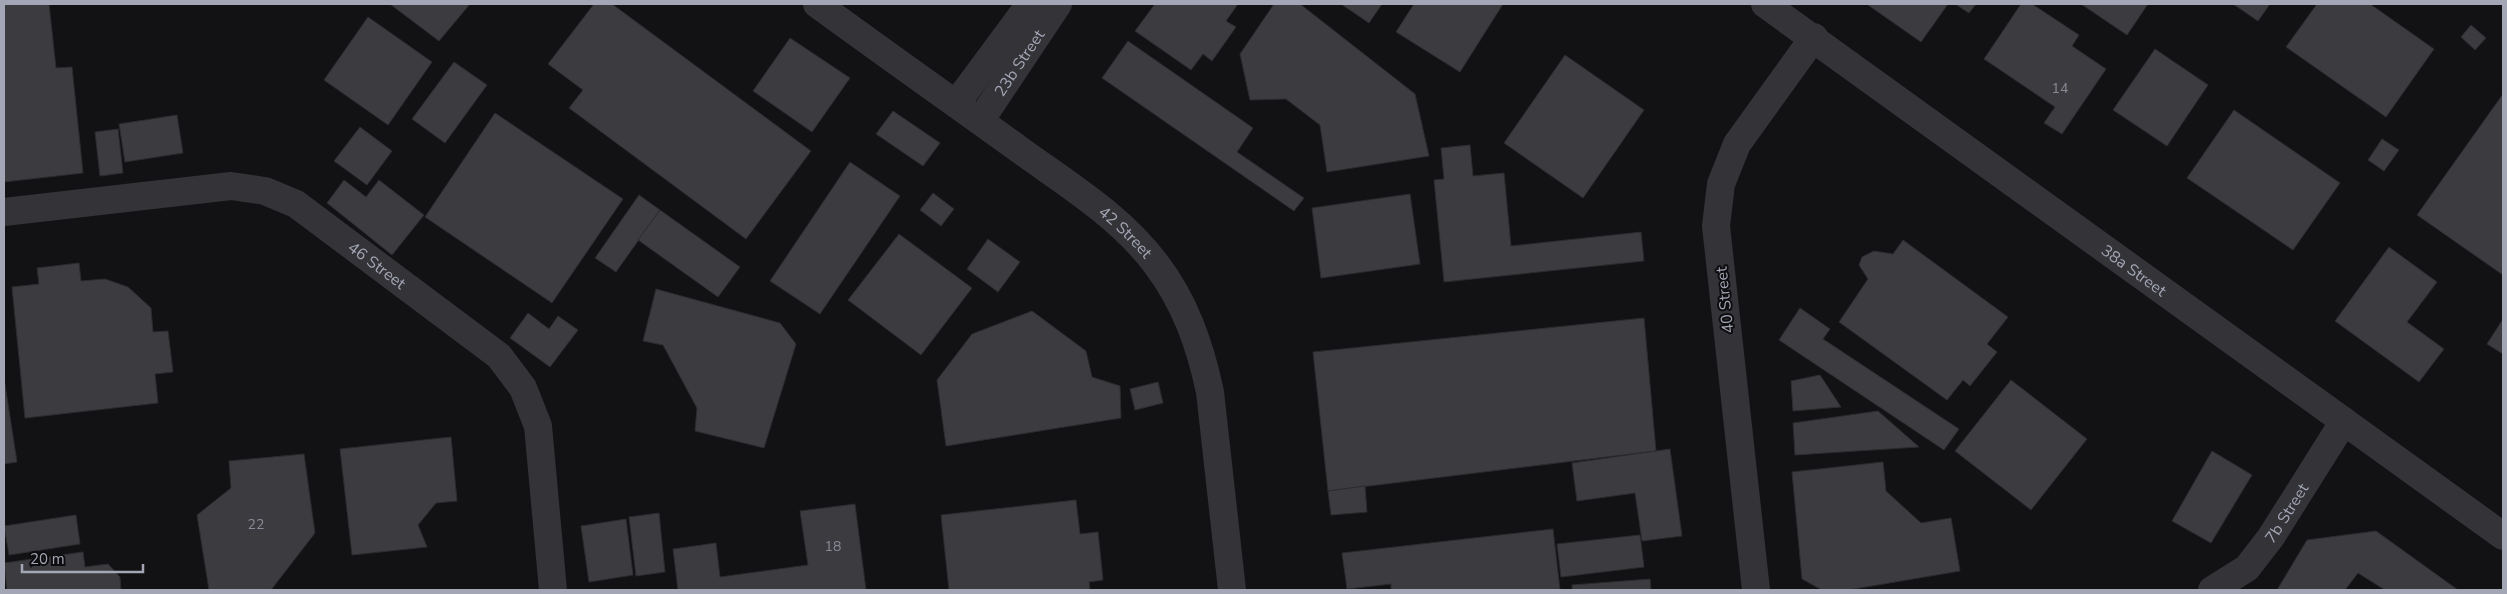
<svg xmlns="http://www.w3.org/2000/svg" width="2507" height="594" font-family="'Nunito Sans',sans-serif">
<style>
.building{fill:#3c3b40;stroke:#2c2b2f}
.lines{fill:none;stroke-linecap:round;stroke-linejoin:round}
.minor{stroke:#333338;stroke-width:28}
.labels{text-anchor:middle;stroke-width:4;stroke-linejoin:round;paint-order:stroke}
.number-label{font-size:14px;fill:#898b97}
.street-label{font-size:16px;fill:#a3a6b4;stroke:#0d0c0e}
</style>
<rect width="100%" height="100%" fill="#121113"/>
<g class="building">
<path d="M 4,4 L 49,4 L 56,68 L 72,67 L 83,173 L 4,182 Z"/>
<path d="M 390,4 L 470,4 L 439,41 Z"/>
<path d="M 594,4 L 612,4 L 811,151 L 746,239 L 569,108 L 583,90 L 548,64 Z"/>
<path d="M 1155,4 L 1238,4 L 1226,21 L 1236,27 L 1212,61 L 1203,54 L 1191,70 L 1135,31 Z"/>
<path d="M 1274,4 L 1300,4 L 1415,94 L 1429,156 L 1327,172 L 1320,125 L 1286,99 L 1250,100 L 1240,54 Z"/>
<path d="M 1341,4 L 1382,4 L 1369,23 Z"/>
<path d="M 1414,4 L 1503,4 L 1460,72 L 1396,32 Z"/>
<path d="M 1869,4 L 1948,4 L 1921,42 L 1868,5 Z"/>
<path d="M 1955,4 L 1976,4 L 1969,13 Z"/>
<path d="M 2021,4 L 2032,4 L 2079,35 L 2072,46 L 2106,69 L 2062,134 L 2044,123 L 2055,107 L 1984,59 Z"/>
<path d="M 2081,4 L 2148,4 L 2127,35 Z"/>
<path d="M 2233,4 L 2270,4 L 2258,21 Z"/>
<path d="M 2317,4 L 2370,4 L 2434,49 L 2386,117 L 2286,47 Z"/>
<path d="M 368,17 L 432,62 L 388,125 L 324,80 Z"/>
<path d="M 2471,25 L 2486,38 L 2475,50 L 2461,37 Z"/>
<path d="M 790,38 L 850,78 L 812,132 L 753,91 Z"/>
<path d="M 1128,41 L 1253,128 L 1237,152 L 1304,198 L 1294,211 L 1102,78 Z"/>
<path d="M 2155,49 L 2208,85 L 2167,146 L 2113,110 Z"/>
<path d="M 1565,55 L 1644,110 L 1583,198 L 1504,143 Z"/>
<path d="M 454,62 L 487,85 L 445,143 L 412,119 Z"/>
<path d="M 2503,94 L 2503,275 L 2417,215 Z"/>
<path d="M 2234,110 L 2340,183 L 2293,250 L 2187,178 Z"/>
<path d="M 893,111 L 940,143 L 923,166 L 876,134 Z"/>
<path d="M 495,113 L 623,199 L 552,303 L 425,217 Z"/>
<path d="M 177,115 L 183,153 L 125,162 L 119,124 Z"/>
<path d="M 360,127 L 392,151 L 367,185 L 334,161 Z"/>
<path d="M 118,129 L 123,173 L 100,176 L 95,132 Z"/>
<path d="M 2382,139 L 2399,150 L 2384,171 L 2368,160 Z"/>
<path d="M 1470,145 L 1473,176 L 1504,173 L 1511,246 L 1641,232 L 1644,261 L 1444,282 L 1434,180 L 1444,179 L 1441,148 Z"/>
<path d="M 850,162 L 900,196 L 820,314 L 770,281 Z"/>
<path d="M 344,180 L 366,197 L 379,180 L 424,215 L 392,255 L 327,203 Z"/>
<path d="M 933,193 L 954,209 L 941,226 L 920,210 Z"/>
<path d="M 1410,194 L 1420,264 L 1321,278 L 1312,208 Z"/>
<path d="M 639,195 L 660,210 L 616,272 L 595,258 Z"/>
<path d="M 660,210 L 740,267 L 718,297 L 638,240 Z"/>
<path d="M 899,234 L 972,288 L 921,355 L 848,300 Z"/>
<path d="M 988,239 L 1020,262 L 998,292 L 967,269 Z"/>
<path d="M 1903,240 L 2008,317 L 1987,344 L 1997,352 L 1970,386 L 1963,380 L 1947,400 L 1839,322 L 1868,279 L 1859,265 L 1862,257 L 1874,251 L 1893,254 Z"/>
<path d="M 2389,247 L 2437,282 L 2407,322 L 2444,349 L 2419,382 L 2335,321 Z"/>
<path d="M 79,263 L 81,281 L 105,279 L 128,287 L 151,308 L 153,332 L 168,331 L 173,372 L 155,374 L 158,403 L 25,418 L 12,287 L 39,284 L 37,268 Z"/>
<path d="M 656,289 L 780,323 L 796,344 L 764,448 L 695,431 L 697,408 L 663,345 L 643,341 Z"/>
<path d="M 1800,308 L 1830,329 L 1823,339 L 1959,429 L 1944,450 L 1779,340 Z"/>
<path d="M 1032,311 L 1086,351 L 1092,377 L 1120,386 L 1121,418 L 946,446 L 937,380 L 972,334 Z"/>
<path d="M 528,313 L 549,329 L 558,316 L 578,330 L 550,367 L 510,338 Z"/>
<path d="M 1644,318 L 1656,451 L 1328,491 L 1313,352 Z"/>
<path d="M 2503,319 L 2503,354 L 2487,344 Z"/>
<path d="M 1820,375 L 1841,407 L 1793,411 L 1791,381 Z"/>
<path d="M 4,378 L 17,462 L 4,464 Z"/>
<path d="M 2011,380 L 2087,439 L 2031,510 L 1955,451 Z"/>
<path d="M 1158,382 L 1163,403 L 1135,410 L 1130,389 Z"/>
<path d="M 1878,411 L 1919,447 L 1795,455 L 1793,423 Z"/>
<path d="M 451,437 L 457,501 L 436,503 L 418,525 L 427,547 L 352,555 L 340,449 Z"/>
<path d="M 1670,449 L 1682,536 L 1642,541 L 1635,493 L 1577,501 L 1572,463 Z"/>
<path d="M 2212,451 L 2252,475 L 2211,543 L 2172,521 Z"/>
<path d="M 304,454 L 315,533 L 271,590 L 209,590 L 197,515 L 231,488 L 229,461 Z"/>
<path d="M 1883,462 L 1886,491 L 1921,523 L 1951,518 L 1960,571 L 1848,590 L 1822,590 L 1802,579 L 1792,472 Z"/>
<path d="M 1365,486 L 1367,512 L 1331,515 L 1328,491 Z"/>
<path d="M 1076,500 L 1080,534 L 1098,532 L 1103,580 L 1089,582 L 1090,590 L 949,590 L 941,515 Z"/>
<path d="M 855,504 L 866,590 L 678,590 L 673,549 L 716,543 L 720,577 L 808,565 L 800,511 Z"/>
<path d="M 659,513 L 665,572 L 636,576 L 629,517 Z"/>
<path d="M 76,515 L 80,544 L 9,555 L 4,526 Z"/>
<path d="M 626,519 L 633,575 L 589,582 L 581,526 Z"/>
<path d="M 1553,529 L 1560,590 L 1391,590 L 1391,584 L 1347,589 L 1342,553 Z"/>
<path d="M 2376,531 L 2458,590 L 2385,590 L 2358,573 L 2345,590 L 2277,590 L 2307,540 Z"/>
<path d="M 1640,535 L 1644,567 L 1561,577 L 1557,544 Z"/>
<path d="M 83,552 L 85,567 L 108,564 L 120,577 L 121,590 L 7,590 L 4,563 Z"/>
<path d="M 1650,579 L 1651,590 L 1572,590 L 1572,585 Z"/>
</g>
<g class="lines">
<g class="minor">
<path id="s1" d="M 817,4 C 884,53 952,101 1020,150 C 1067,184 1120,216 1156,264 C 1185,302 1200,345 1210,392 L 1232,590"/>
<path id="s2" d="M 1765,4 L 2503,536"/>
<path d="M 956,104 L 1030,4"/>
<path id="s3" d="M 980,121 L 1058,4"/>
<path id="s4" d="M 4,212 L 231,186 L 265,191 L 296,204 L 499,356 L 523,388 L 538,426 L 553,590"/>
<path d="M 1756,590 L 1716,226 L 1721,184 L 1737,144 L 1814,37"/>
<path id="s5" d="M 2212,590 L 2247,568 L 2271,537 L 2344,421"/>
</g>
</g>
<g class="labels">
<g class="number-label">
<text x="2060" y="93">14</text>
<text x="256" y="529">22</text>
<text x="833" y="551">18</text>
</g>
<g class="street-label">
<text dy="6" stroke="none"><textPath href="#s3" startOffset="70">23b Street</textPath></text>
<text dy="6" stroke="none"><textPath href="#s1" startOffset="384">42 Street</textPath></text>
<text dy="6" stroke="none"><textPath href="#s4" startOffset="398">46 Street</textPath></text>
<text dy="6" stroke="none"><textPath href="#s2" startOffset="455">38a Street</textPath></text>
<text transform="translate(1724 300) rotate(-96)" y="6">40 Street</text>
<text dy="6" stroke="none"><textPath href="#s5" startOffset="109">7b Street</textPath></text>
</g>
</g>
<rect width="2507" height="594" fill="none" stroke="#a3a6b4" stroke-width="10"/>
<path d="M22 564v8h121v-8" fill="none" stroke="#a3a6b4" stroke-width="2.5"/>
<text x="30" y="564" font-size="15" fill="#a3a6b4" stroke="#0d0c0e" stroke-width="4" paint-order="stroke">20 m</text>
</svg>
